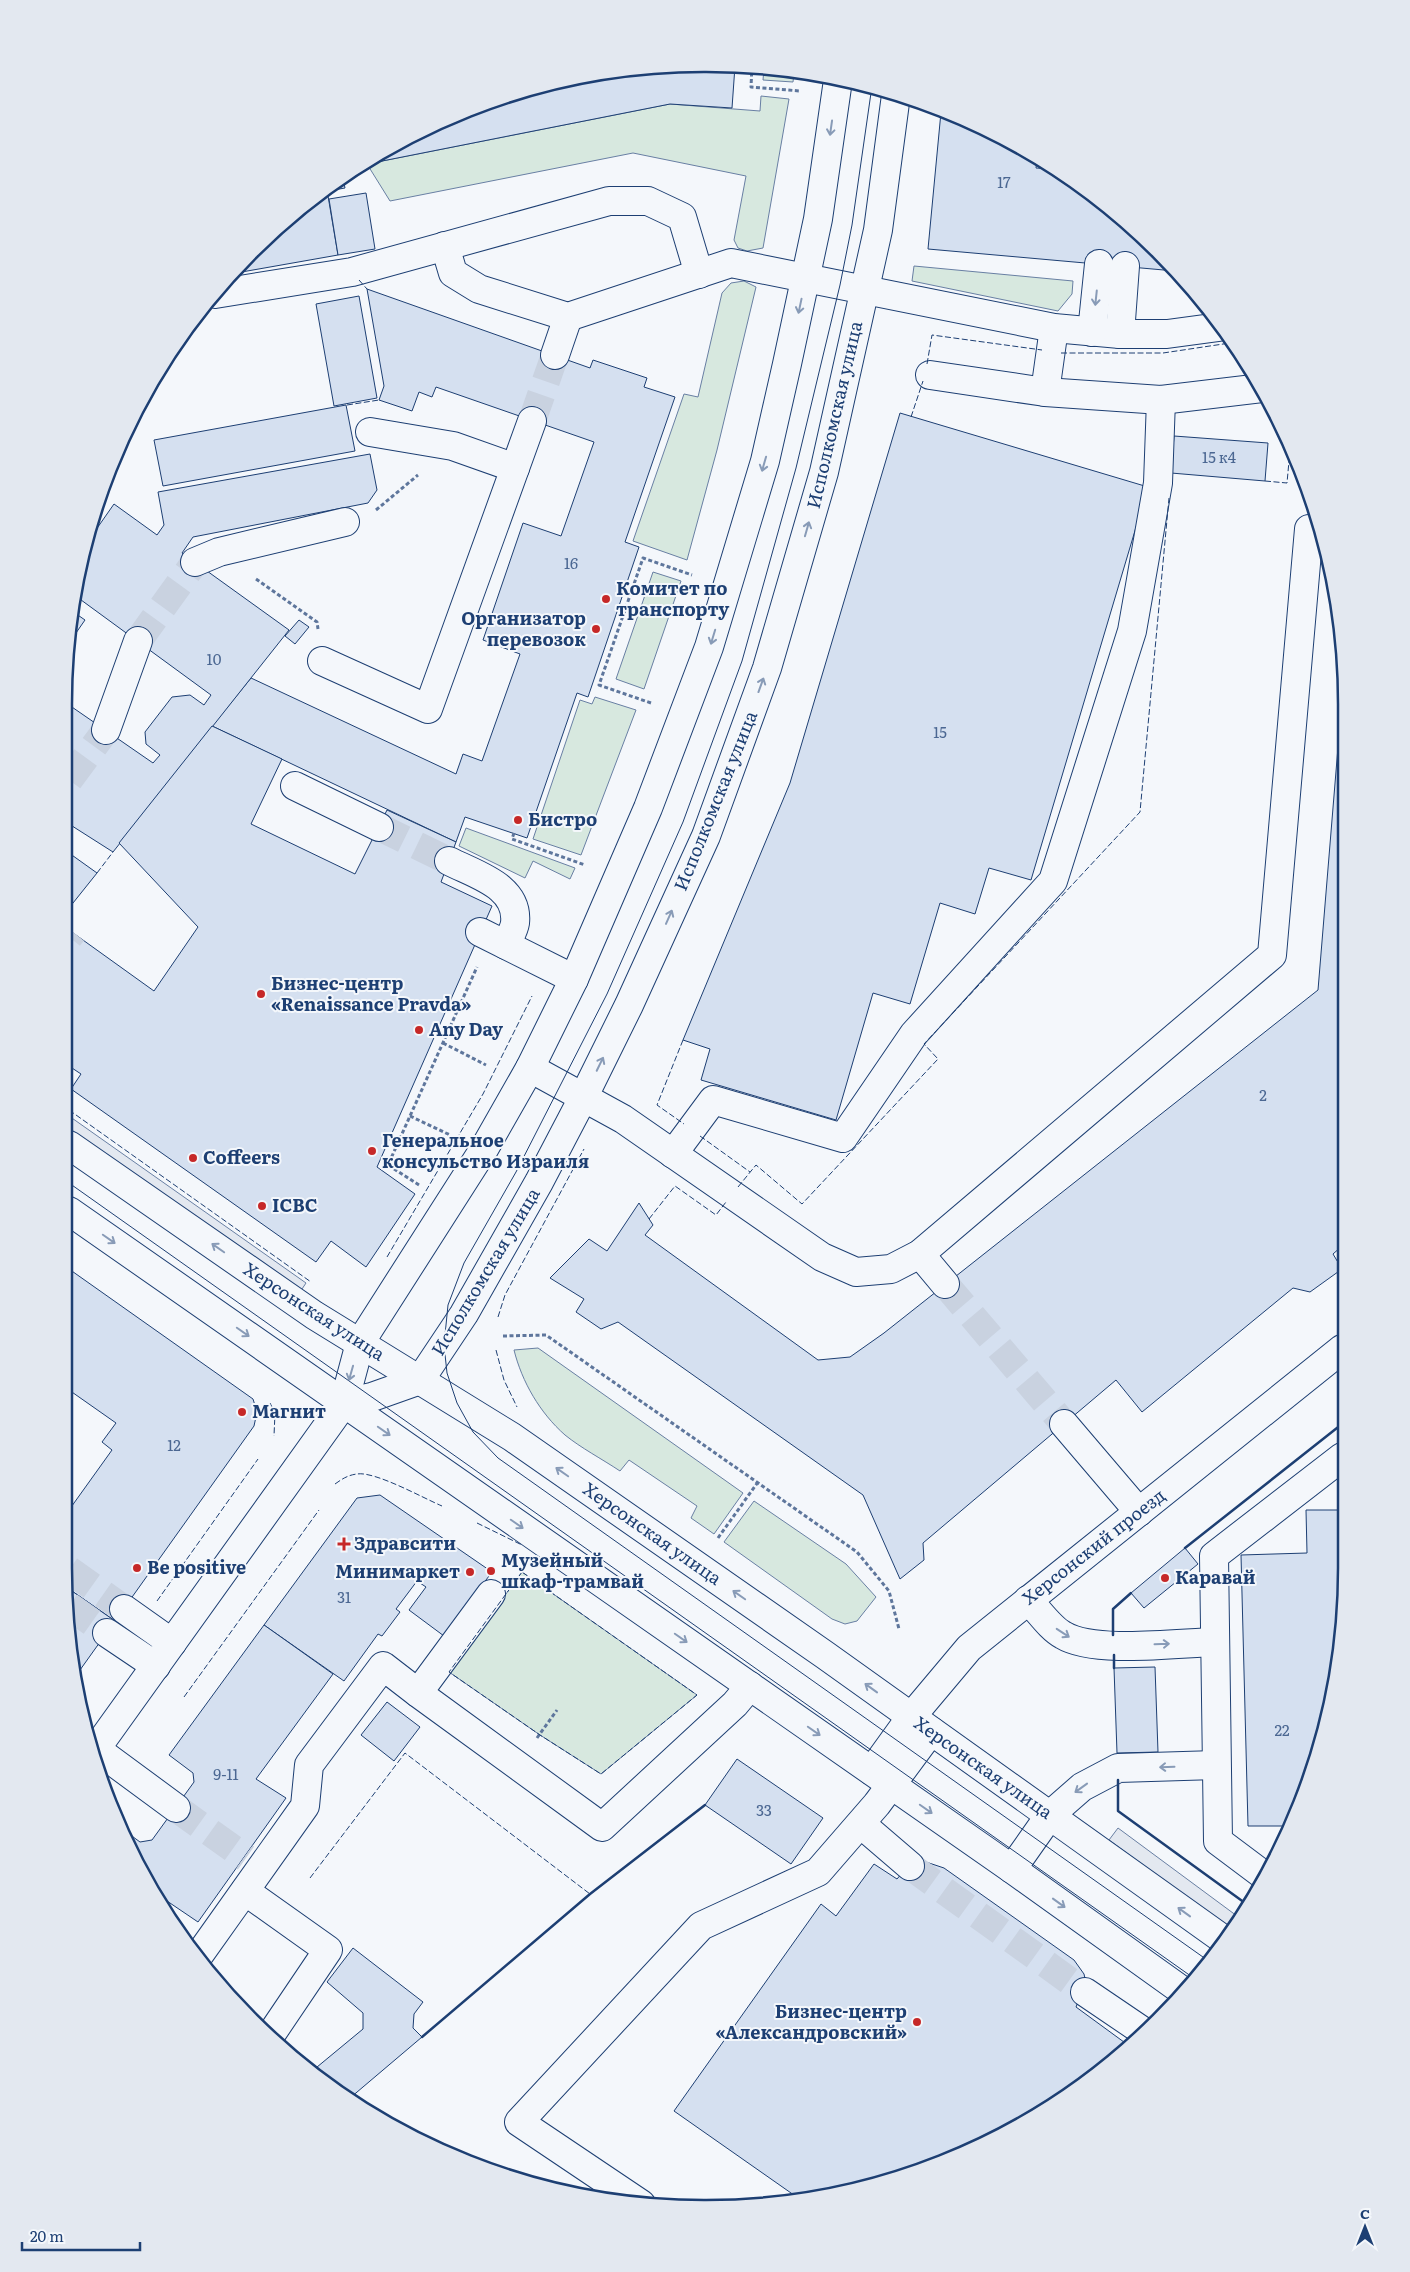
<svg xmlns="http://www.w3.org/2000/svg" width="1410" height="2272" font-family="Literata,serif">
<style>
.green{fill:#d7e8df;stroke:#687fa3}
.parking{fill:#e3e8f0;stroke:#687fa3}
.building{fill:#d5e0f0;stroke:#1d3f73}
.lines{fill:none;stroke-linecap:round;stroke-linejoin:round}
.minor-tunnel{stroke:#c9d2e0;stroke-width:28;stroke-dasharray:28 14;stroke-linecap:butt}
.minor-casing{stroke:#1d3f73;stroke-width:30}
.path{stroke:#5e769c;stroke-width:3;stroke-dasharray:4 2.5;stroke-linecap:butt}
.minor{stroke:#f4f7fb;stroke-width:28}
.tram{stroke:#1d3f73;stroke-width:1}
.fence{stroke:#1d3f73;stroke-width:1;stroke-dasharray:6 2.5;stroke-linecap:butt}
.wall{stroke:#1d3f73;stroke-width:2.5}
.oneway{stroke:#889bb7}
.poi-dot{fill:#c62828;stroke:#f4f7fb;stroke-width:2}
.labels{text-anchor:middle;stroke-width:4;stroke-linejoin:round;paint-order:stroke}
.number-label{font-size:15px;fill:#4b6792}
.street-label{font-size:18px;fill:#1d3f73;stroke:#f4f7fb}
.poi-label{font-size:18px;font-weight:bold;fill:#1d3f73;stroke:#f4f7fb;text-anchor:start}
.rim{fill:none;stroke:#1d3f73;stroke-width:2.5}
</style>
<rect width="100%" height="100%" fill="#f4f7fb"/>
<g class="green">
<path d="M 764,68 L 794,73 L 793,82 L 763,80 Z"/>
<path d="M 761,96 L 789,99 L 763,248 L 747,251 L 738,248 L 734,240 L 746,176 L 633,153 L 390,201 L 367,164 L 670,104 L 760,111 Z"/>
<path d="M 914,266 L 1073,281 L 1072,294 L 1058,311 L 912,281 Z"/>
<path d="M 744,281 L 756,287 L 717,450 L 687,560 L 633,541 L 684,394 L 698,397 L 722,293 L 731,283 Z"/>
<path d="M 653,572 L 681,581 L 644,689 L 616,679 Z"/>
<path d="M 595,697 L 636,710 L 581,855 L 533,839 L 580,700 L 592,704 Z"/>
<path d="M 466,828 L 575,868 L 570,879 L 533,861 L 525,878 L 459,846 Z"/>
<path d="M 538,1348 L 743,1493 L 714,1534 L 691,1518 L 697,1506 L 629,1460 L 620,1471 C 602,1459 581,1448 565,1435 C 540,1413 522,1382 514,1350 Z"/>
<path d="M 754,1501 L 846,1564 L 876,1597 L 857,1621 L 845,1624 L 832,1619 L 724,1542 Z"/>
<path d="M 522,1572 L 697,1695 L 601,1774 L 540,1735 L 449,1672 Z"/>
</g>
<g class="parking">
<path d="M 69,1116 L 306,1283 L 298,1295 L 69,1133 Z"/>
<path d="M 1118,1828 L 1237,1916 L 1230,1929 L 1109,1840 Z"/>
</g>
<g class="building">
<path d="M 735,66 L 732,108 L 670,104 L 367,164 L 384,150 L 499,98 L 621,69 Z"/>
<path d="M 941,112 L 988,130 L 1037,160 L 1036,168 L 1052,169 L 1095,196 L 1175,271 L 928,249 Z"/>
<path d="M 343,179 L 345,188 L 328,191 L 327,190 Z"/>
<path d="M 327,190 L 338,255 L 236,273 L 282,223 Z"/>
<path d="M 366,193 L 375,249 L 338,255 L 329,199 Z"/>
<path d="M 367,289 L 590,368 L 593,360 L 647,378 L 644,387 L 675,397 L 625,542 L 639,547 L 588,697 L 577,693 L 527,838 L 465,817 L 456,842 L 212,726 L 251,678 L 456,774 L 463,754 L 482,761 L 520,654 L 483,640 L 523,523 L 561,536 L 594,442 L 436,387 L 432,397 L 419,392 L 412,411 L 379,400 L 384,386 Z"/>
<path d="M 359,296 L 377,398 L 334,406 L 316,304 Z"/>
<path d="M 346,405 L 355,451 L 163,486 L 154,440 Z"/>
<path d="M 900,413 L 1148,487 L 1031,880 L 989,868 L 975,914 L 940,903 L 910,1004 L 873,993 L 836,1120 L 701,1080 L 710,1049 L 683,1040 L 790,783 Z"/>
<path d="M 1174,436 L 1268,443 L 1265,481 L 1171,473 Z"/>
<path d="M 370,454 L 377,490 L 368,503 L 193,537 L 182,553 L 289,630 L 113,852 L 69,824 L 69,705 L 153,763 L 160,755 L 146,744 L 145,732 L 172,697 L 190,695 L 204,705 L 211,695 L 77,597 L 75,601 L 93,534 L 114,504 L 157,535 L 164,525 L 158,492 Z"/>
<path d="M 72,611 L 85,620 L 69,643 L 69,622 Z"/>
<path d="M 299,620 L 309,627 L 295,644 L 285,636 Z"/>
<path d="M 1345,662 L 1342,1246 L 1333,1254 L 1342,1269 L 1310,1292 L 1293,1288 L 1142,1412 L 1116,1380 L 923,1543 L 924,1560 L 900,1579 L 863,1495 L 618,1322 L 601,1329 L 576,1312 L 584,1299 L 550,1278 L 589,1239 L 607,1251 L 639,1203 L 653,1225 L 645,1235 L 818,1360 L 850,1357 L 884,1333 L 1318,990 Z"/>
<path d="M 212,726 L 282,759 L 251,824 L 355,874 L 387,810 L 456,842 L 441,882 L 492,906 L 377,1167 L 415,1194 L 366,1267 L 331,1241 L 316,1262 L 71,1089 L 81,1074 L 69,1066 L 69,930 L 154,991 L 198,927 L 119,843 Z"/>
<path d="M 69,853 L 97,873 L 69,908 Z"/>
<path d="M 69,1269 L 253,1399 L 257,1412 L 254,1426 L 115,1621 L 69,1589 L 69,1510 L 112,1450 L 102,1442 L 116,1423 L 69,1390 Z"/>
<path d="M 380,1495 L 492,1572 L 444,1636 L 409,1610 L 426,1587 L 417,1581 L 396,1609 L 400,1612 L 382,1636 L 378,1634 L 344,1681 L 264,1625 L 357,1498 Z"/>
<path d="M 1306,1510 L 1341,1510 L 1341,1650 L 1298,1812 L 1290,1826 L 1248,1826 L 1241,1555 L 1307,1553 Z"/>
<path d="M 1185,1548 L 1198,1564 L 1144,1608 L 1131,1593 Z"/>
<path d="M 69,1589 L 115,1621 L 75,1677 L 69,1651 Z"/>
<path d="M 264,1625 L 333,1674 L 256,1779 L 286,1798 L 198,1922 L 167,1901 L 164,1905 L 130,1851 L 121,1828 L 140,1842 L 152,1840 L 194,1782 L 193,1773 L 169,1755 Z"/>
<path d="M 1155,1667 L 1158,1752 L 1117,1753 L 1114,1668 Z"/>
<path d="M 387,1702 L 420,1727 L 394,1761 L 361,1735 Z"/>
<path d="M 737,1759 L 823,1818 L 791,1864 L 705,1805 Z"/>
<path d="M 926,1862 L 944,1868 L 1074,1960 L 1084,1974 L 1086,1983 L 1076,2007 L 1128,2045 L 1061,2100 L 911,2174 L 801,2200 L 674,2111 L 821,1904 L 836,1916 L 874,1864 L 897,1879 L 903,1872 L 918,1864 Z"/>
<path d="M 353,1948 L 423,2002 L 414,2014 L 413,2028 L 422,2037 L 350,2098 L 311,2072 L 363,2029 L 363,2013 L 327,1982 Z"/>
</g>
<g class="lines">
<g class="minor-tunnel">
<path d="M 532,421 L 555,355"/>
<path d="M 138,641 L 195,562"/>
<path d="M 69,780 L 106,730"/>
<path d="M 379,827 L 449,861"/>
<path d="M 69,937 L 73,932"/>
<path d="M 945,1284 L 1064,1424"/>
<path d="M 69,1570 L 124,1609"/>
<path d="M 69,1606 L 107,1633"/>
<path d="M 176,1808 L 246,1858"/>
<path d="M 910,1866 L 1085,1992"/>
</g>
<g class="minor-casing">
<g id="minor">
<path d="M 445,246 L 453,273 L 479,289 L 568,317 L 731,263 L 1054,328 L 1120,334 L 1167,334 L 1219,327"/>
<path d="M 215,294 L 352,272 L 609,201 L 648,201 L 682,217 L 699,274"/>
<path d="M 1092,332 L 1099,264"/>
<path d="M 1120,334 L 1125,266"/>
<path d="M 555,355 L 568,317"/>
<path d="M 930,375 L 1045,392 L 1161,400 L 1262,388"/>
<path d="M 1045,392 L 1054,328"/>
<path d="M 370,432 L 453,446 L 515,468"/>
<path d="M 195,562 L 219,552 L 345,522"/>
<path d="M 322,661 L 428,709 L 532,421"/>
<path d="M 106,730 L 138,641"/>
<path d="M 295,786 L 379,827"/>
<path d="M 449,861 C 476,875 519,886 515,923 C 514,930 509,938 506,945"/>
<path d="M 480,932 L 574,979"/>
<path d="M 530,1068 L 623,1119 L 822,1257 L 856,1272 L 891,1269 L 920,1254 L 1272,955 L 1309,529"/>
<path d="M 69,1145 L 314,1315 L 512,1437 L 825,1655 L 1224,1940"/>
<path d="M 673,1154 L 713,1100 L 843,1138 L 914,1034 L 1053,881 L 1132,631 L 1158,483 L 1161,400"/>
<path d="M 69,1211 L 1012,1869 L 1184,1992"/>
<path d="M 920,1254 L 945,1284"/>
<path d="M 344,1403 L 372,1397 L 420,1380 L 464,1314 L 539,1182 L 584,1096 L 629,1005 L 706,836 L 767,668 L 824,472 L 878,230 L 896,95"/>
<path d="M 1064,1424 L 1139,1512"/>
<path d="M 491,1594 L 418,1693 L 602,1827 L 735,1704 L 750,1686"/>
<path d="M 1028,1600 C 1039,1611 1050,1628 1063,1635 C 1094,1654 1178,1643 1215,1642"/>
<path d="M 124,1609 L 172,1643"/>
<path d="M 107,1633 L 156,1666"/>
<path d="M 96,1749 L 176,1808"/>
<path d="M 93,1753 L 344,1403 L 360,1343 L 484,1149 L 530,1068 L 574,979 L 648,808 L 709,647 L 765,461 L 787,364 L 818,219 L 838,80"/>
<path d="M 872,1771 L 911,1717 L 969,1648 L 1342,1349"/>
<path d="M 861,1824 L 910,1866"/>
<path d="M 1012,1869 L 1050,1815 L 1082,1787 L 1118,1768 L 1216,1765"/>
<path d="M 1262,1874 L 1218,1841 L 1214,1556 L 1342,1457"/>
<path d="M 245,1891 L 328,1950 L 272,2033"/>
<path d="M 197,1958 L 305,1806 L 309,1765 L 383,1666 L 418,1693"/>
<path d="M 1085,1992 L 1144,2032"/>
<path d="M 641,2204 L 519,2122 L 701,1926 L 818,1872 L 877,1804 L 931,1731"/>
</g>
</g>
<g class="path">
<path d="M 752,66 L 751,87 L 800,91"/>
<path d="M 376,510 L 418,475"/>
<path d="M 256,579 L 317,622 L 318,629"/>
<path d="M 651,703 L 599,685 L 643,558 L 692,575"/>
<path d="M 514,833 L 512,839 L 585,865"/>
<path d="M 443,1043 L 486,1065"/>
<path d="M 410,1116 L 450,1135"/>
<path d="M 419,1185 L 388,1165 L 477,967"/>
<path d="M 503,1336 L 546,1335 L 857,1552 L 889,1591 L 899,1629"/>
<path d="M 718,1538 L 758,1482"/>
<path d="M 537,1738 L 557,1710"/>
</g>
<use href="#minor" class="minor"/>
<g class="tram">
<path d="M 872,86 L 852,225 L 840,285 L 796,468 L 742,661 L 683,822 L 607,994 L 516,1172 L 464,1263 L 448,1305 L 444,1345 L 447,1373 L 457,1403 L 473,1432 L 498,1458 L 1210,1962"/>
<path d="M 69,1183 L 1195,1979"/>
</g>
<g class="fence">
<path d="M 359,280 L 367,289"/>
<path d="M 1061,353 L 1163,353 L 1230,343"/>
<path d="M 927,364 L 932,335 L 1042,350"/>
<path d="M 347,405 L 379,400"/>
<path d="M 911,417 L 923,381"/>
<path d="M 1265,481 L 1287,483 L 1290,450"/>
<path d="M 97,873 L 113,852"/>
<path d="M 683,1040 L 657,1105 L 684,1124"/>
<path d="M 69,1110 L 311,1282"/>
<path d="M 700,1136 L 750,1172"/>
<path d="M 738,1187 L 756,1165 L 802,1204 L 938,1059 L 924,1044 L 1140,812 L 1169,498"/>
<path d="M 649,1219 L 675,1186 L 716,1215 L 726,1202"/>
<path d="M 387,1257 L 483,1094 L 532,996"/>
<path d="M 498,1317 L 505,1295 L 584,1149"/>
<path d="M 496,1350 L 504,1380 L 517,1407"/>
<path d="M 270,1403 L 275,1413 L 274,1436"/>
<path d="M 335,1484 C 342,1479 348,1475 357,1474 C 375,1471 423,1498 442,1506"/>
<path d="M 477,1523 L 522,1545"/>
<path d="M 522,1572 L 697,1695 L 601,1774 L 540,1735 L 449,1672 Z"/>
<path d="M 157,1601 L 258,1459"/>
<path d="M 184,1697 L 319,1510"/>
<path d="M 310,1878 L 405,1753 L 590,1894"/>
</g>
<g class="wall">
<path d="M 1185,1548 L 1342,1424"/>
<path d="M 1113,1635 L 1113,1609 L 1131,1593"/>
<path d="M 1114,1655 L 1114,1668"/>
<path d="M 1118,1780 L 1118,1811 L 1245,1903"/>
<path d="M 422,2037 L 590,1894 L 705,1805"/>
</g>
</g>
<defs><path id="oneway-shaft" d="M-6 0H5M1.5-3L5.5 0L1.5 3" fill="none" stroke-width="1.6" stroke-linecap="round" stroke-linejoin="round" transform="scale(1.25)"/></defs>
<g class="oneway">
<use href="#oneway-shaft" transform="translate(831 128) rotate(98)"/>
<use href="#oneway-shaft" transform="translate(1096 298) rotate(96)"/>
<use href="#oneway-shaft" transform="translate(800 306) rotate(102)"/>
<use href="#oneway-shaft" transform="translate(764 464) rotate(106)"/>
<use href="#oneway-shaft" transform="translate(807 529) rotate(-74)"/>
<use href="#oneway-shaft" transform="translate(713 637) rotate(107)"/>
<use href="#oneway-shaft" transform="translate(761 685) rotate(-70)"/>
<use href="#oneway-shaft" transform="translate(669 917) rotate(-66)"/>
<use href="#oneway-shaft" transform="translate(600 1064) rotate(-64)"/>
<use href="#oneway-shaft" transform="translate(109 1239) rotate(35)"/>
<use href="#oneway-shaft" transform="translate(218 1248) rotate(-145)"/>
<use href="#oneway-shaft" transform="translate(243 1332) rotate(35)"/>
<use href="#oneway-shaft" transform="translate(351 1373) rotate(106)"/>
<use href="#oneway-shaft" transform="translate(384 1431) rotate(35)"/>
<use href="#oneway-shaft" transform="translate(562 1472) rotate(-145)"/>
<use href="#oneway-shaft" transform="translate(517 1524) rotate(35)"/>
<use href="#oneway-shaft" transform="translate(739 1595) rotate(-145)"/>
<use href="#oneway-shaft" transform="translate(1063 1633) rotate(33)"/>
<use href="#oneway-shaft" transform="translate(681 1638) rotate(35)"/>
<use href="#oneway-shaft" transform="translate(1162 1644) rotate(-2)"/>
<use href="#oneway-shaft" transform="translate(871 1688) rotate(-144)"/>
<use href="#oneway-shaft" transform="translate(814 1731) rotate(35)"/>
<use href="#oneway-shaft" transform="translate(1167 1767) rotate(178)"/>
<use href="#oneway-shaft" transform="translate(1081 1788) rotate(144)"/>
<use href="#oneway-shaft" transform="translate(926 1809) rotate(35)"/>
<use href="#oneway-shaft" transform="translate(1059 1903) rotate(36)"/>
<use href="#oneway-shaft" transform="translate(1184 1912) rotate(-144)"/>
</g>
<g class="poi-dot">
<circle cx="606" cy="599" r="5"/>
<circle cx="596" cy="629" r="5"/>
<circle cx="518" cy="820" r="5"/>
<circle cx="261" cy="994" r="5"/>
<circle cx="419" cy="1030" r="5"/>
<circle cx="372" cy="1151" r="5"/>
<circle cx="193" cy="1158" r="5"/>
<circle cx="262" cy="1206" r="5"/>
<circle cx="242" cy="1412" r="5"/>
<path d="M341.5 1536.5h5v5h5v5h-5v5h-5v-5h-5v-5h5z"/>
<circle cx="137" cy="1568" r="5"/>
<circle cx="491" cy="1571" r="5"/>
<circle cx="470" cy="1572" r="5"/>
<circle cx="1165" cy="1578" r="5"/>
<circle cx="917" cy="2022" r="5"/>
</g>
<g class="labels">
<g class="number-label">
<text x="1004" y="188">17</text>
<text x="1219" y="463">15 к4</text>
<text x="571" y="569">16</text>
<text x="214" y="665">10</text>
<text x="940" y="738">15</text>
<text x="1263" y="1101">2</text>
<text x="174" y="1451">12</text>
<text x="344" y="1603">31</text>
<text x="1282" y="1736">22</text>
<text x="226" y="1780">9-11</text>
<text x="764" y="1816">33</text>
</g>
<g class="street-label">
<text transform="translate(835 415) rotate(-77)" y="6">Исполкомская улица</text>
<text transform="translate(716 801) rotate(-68)" y="6">Исполкомская улица</text>
<text transform="translate(486 1272) rotate(-59)" y="6">Исполкомская улица</text>
<text transform="translate(314 1312) rotate(33)" y="6">Херсонская улица</text>
<text transform="translate(652 1534) rotate(35)" y="6">Херсонская улица</text>
<text transform="translate(1094 1547) rotate(-38)" y="6">Херсонский проезд</text>
<text transform="translate(983 1768) rotate(35)" y="6">Херсонская улица</text>
</g>
<g class="poi-label">
<text x="616" y="595">Комитет по<tspan x="616" dy="21">транспорту</tspan></text>
<text x="586" y="625" text-anchor="end">Организатор<tspan x="586" dy="21">перевозок</tspan></text>
<text x="528" y="826">Бистро</text>
<text x="271" y="990">Бизнес-центр<tspan x="271" dy="21">«Renaissance Pravda»</tspan></text>
<text x="429" y="1036">Any Day</text>
<text x="382" y="1147">Генеральное<tspan x="382" dy="21">консульство Израиля</tspan></text>
<text x="203" y="1164">Coffeers</text>
<text x="272" y="1212">ICBC</text>
<text x="252" y="1418">Магнит</text>
<text x="354" y="1550">Здравсити</text>
<text x="501" y="1567">Музейный<tspan x="501" dy="21">шкаф-трамвай</tspan></text>
<text x="147" y="1574">Be positive</text>
<text x="460" y="1578" text-anchor="end">Минимаркет</text>
<text x="1175" y="1584">Каравай</text>
<text x="907" y="2018" text-anchor="end">Бизнес-центр<tspan x="907" dy="21">«Александровский»</tspan></text>
</g>
</g>
<path d="M0 0H1410V2272H0ZM704 72H706A632 632 0 0 1 1338 704V1568A632 632 0 0 1 706 2200H704A632 632 0 0 1 72 1568V704A632 632 0 0 1 704 72Z" fill="#e3e8f0" fill-rule="evenodd"/>
<path class="rim" d="M704 72H706A632 632 0 0 1 1338 704V1568A632 632 0 0 1 706 2200H704A632 632 0 0 1 72 1568V704A632 632 0 0 1 704 72Z"/>
<g transform="translate(1365 2227)" stroke="#f4f7fb" stroke-width="4" paint-order="stroke">
<path d="M0-4L9 19L0 12L-9 19Z" fill="#1d3f73"/>
<text y="-8" font-size="14" font-weight="bold" text-anchor="middle" fill="#1d3f73">С</text>
</g>
<path d="M22 2242v8h118v-8" fill="none" stroke="#1d3f73" stroke-width="2.5"/>
<text x="30" y="2242" font-size="15" fill="#1d3f73" stroke="#f4f7fb" stroke-width="4" paint-order="stroke">20 m</text>
</svg>
